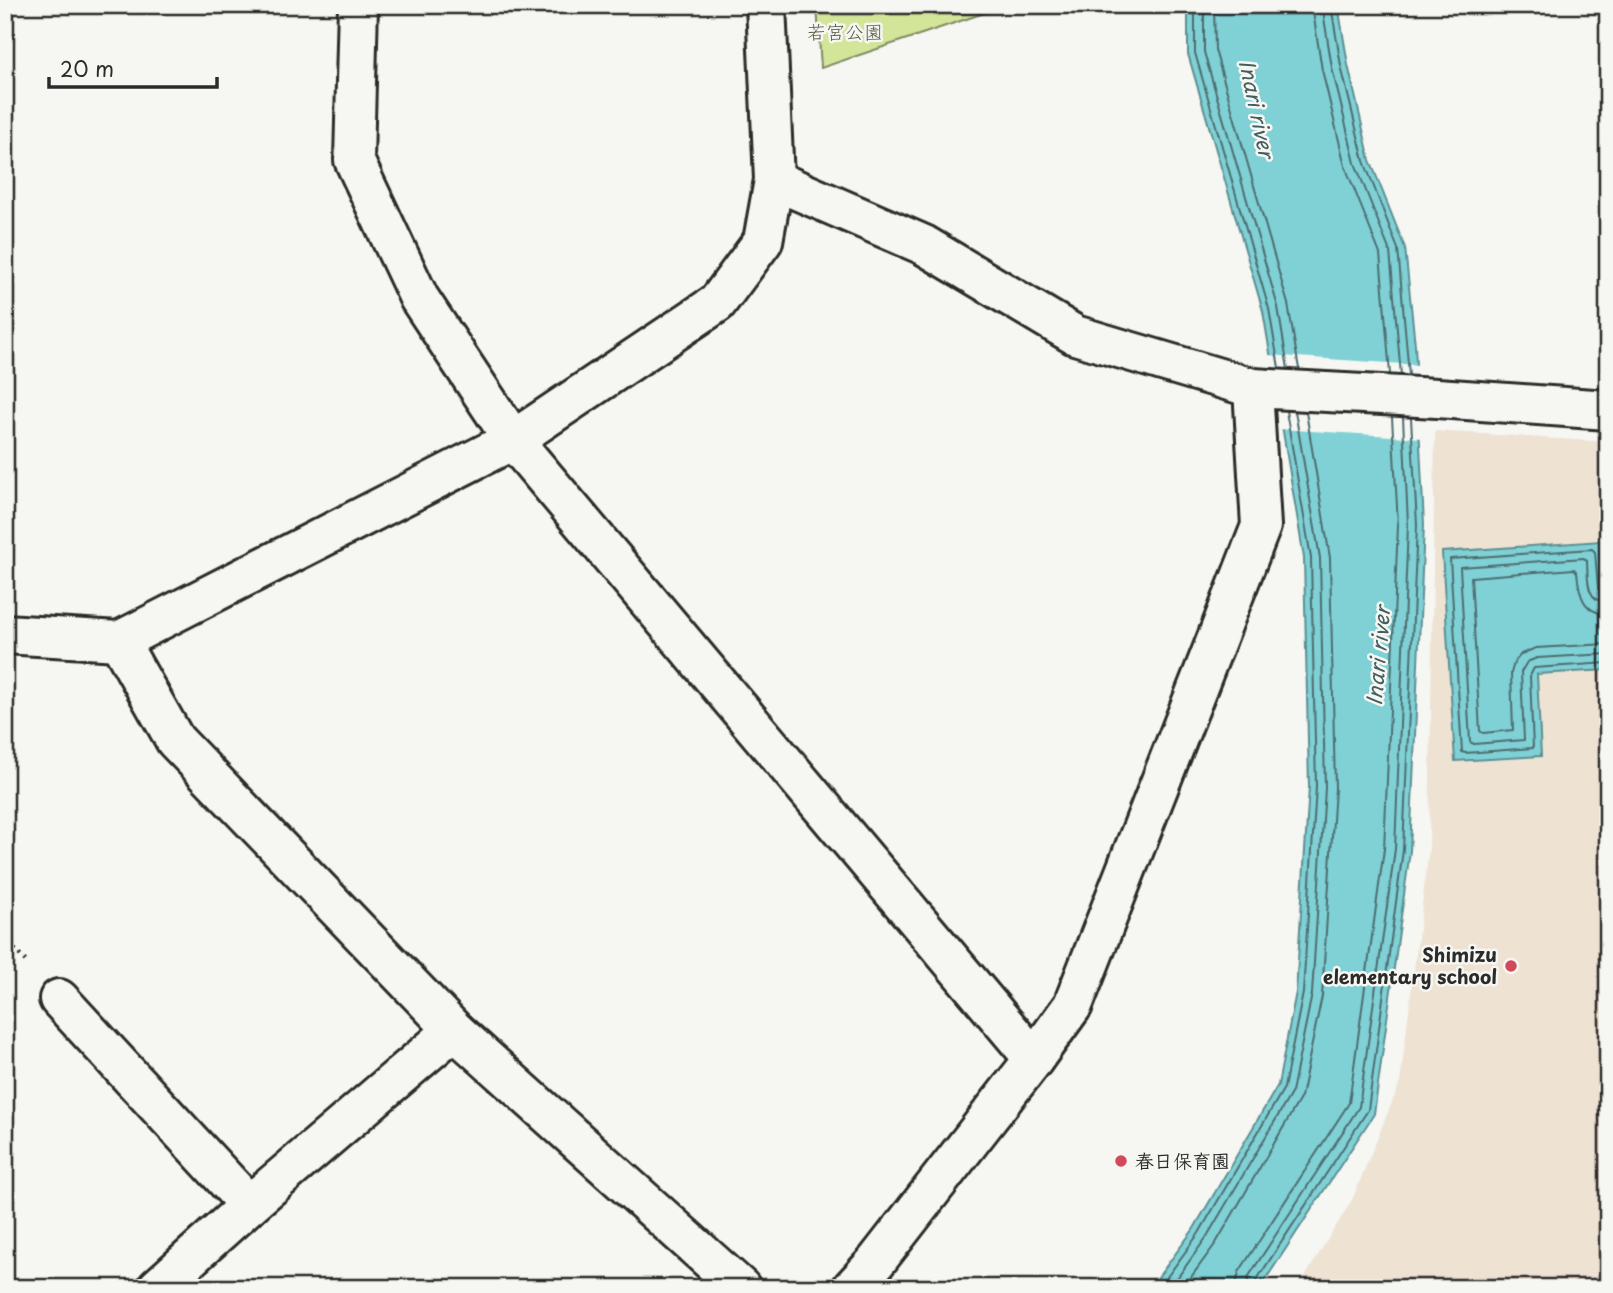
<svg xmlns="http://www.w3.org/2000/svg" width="1613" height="1293" font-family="'Playpen Sans','Klee One',sans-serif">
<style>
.built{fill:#eee2d3}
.green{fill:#d2e599;stroke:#7e8862;stroke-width:2}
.water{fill:#7fd1d6;stroke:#5d8f92;stroke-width:2}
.pier{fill:#f6f6f2}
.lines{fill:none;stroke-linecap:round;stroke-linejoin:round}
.shore{stroke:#4d6d6f;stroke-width:2}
.minor-casing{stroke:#2b2b2b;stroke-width:44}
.path{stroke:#2b2b2b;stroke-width:4.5;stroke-dasharray:2 5;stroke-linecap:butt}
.minor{stroke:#f6f6f2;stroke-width:38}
.poi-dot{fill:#d1495b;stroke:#f6f6f2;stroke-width:2.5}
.labels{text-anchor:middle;stroke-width:5;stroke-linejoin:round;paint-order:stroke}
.park-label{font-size:19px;fill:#555a46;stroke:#f6f6f2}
.poi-label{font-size:19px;font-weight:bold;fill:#2b2b2b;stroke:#f6f6f2;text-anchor:end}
.water-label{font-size:21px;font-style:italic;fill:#445d5e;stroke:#f6f6f2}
</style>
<rect width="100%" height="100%" fill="#f6f6f2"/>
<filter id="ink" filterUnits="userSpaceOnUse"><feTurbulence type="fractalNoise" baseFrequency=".0143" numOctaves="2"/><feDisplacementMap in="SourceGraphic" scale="14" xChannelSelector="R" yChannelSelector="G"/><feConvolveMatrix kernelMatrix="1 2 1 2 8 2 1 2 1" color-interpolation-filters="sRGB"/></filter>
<g filter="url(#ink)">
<path class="built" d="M 1435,431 L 1608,442 L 1608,1288 L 1298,1288 L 1352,1200 L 1400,1083 L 1429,849 Z"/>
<path class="green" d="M 817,5 L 1008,5 L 821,68 Z"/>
<g class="water">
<path d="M 1188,5 L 1338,5 L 1348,65 L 1370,160 L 1405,248 L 1415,345 L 1424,525 L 1410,851 L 1374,1114 L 1260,1288 L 1150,1288 L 1193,1230 L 1278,1085 L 1296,992 L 1309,787 L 1304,558 L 1263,311 L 1188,54 Z"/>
<path d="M 1601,541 L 1608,670 L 1537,674 L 1541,756 L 1455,761 L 1442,552 Z"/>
</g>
<path class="pier" d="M 1267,355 L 1419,365 L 1423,438 L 1279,429 Z"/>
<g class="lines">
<g class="shore">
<path d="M 1195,5 L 1195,53 L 1269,309 L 1279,368"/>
<path d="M 1204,5 L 1204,52 L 1278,307 L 1288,369"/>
<path d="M 1214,5 L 1215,50 L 1288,304 L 1299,369"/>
<path d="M 1312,5 L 1322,70 L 1345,166 L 1380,254 L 1390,374"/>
<path d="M 1322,5 L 1332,68 L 1355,163 L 1390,252 L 1401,375"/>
<path d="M 1331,5 L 1341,66 L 1364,161 L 1398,249 L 1409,375"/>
<path d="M 1608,594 L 1601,593 L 1598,588 L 1595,552 L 1592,549 L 1450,559 L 1462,752 L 1465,753 L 1533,748 L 1530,676 L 1534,668 L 1608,663"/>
<path d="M 1608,603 C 1585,601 1588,579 1587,561 L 1584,558 L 1460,567 L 1470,742 L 1474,744 L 1524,740 L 1521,672 L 1527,662 L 1537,658 L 1608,654"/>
<path d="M 1608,614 C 1582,613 1579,593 1577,572 L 1574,569 L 1471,577 L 1480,731 L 1483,733 L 1513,730 L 1511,673 L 1514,663 L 1521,654 L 1536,648 L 1608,644"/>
<path d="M 1159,1288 L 1199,1233 L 1284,1088 L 1303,993 L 1316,787 L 1311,558 L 1286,411"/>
<path d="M 1170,1288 L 1206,1238 L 1292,1092 L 1312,994 L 1325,788 L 1320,558 L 1295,411"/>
<path d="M 1183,1288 L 1216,1243 L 1301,1097 L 1322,996 L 1335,788 L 1330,558 L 1306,412"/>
<path d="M 1235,1288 L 1239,1272 L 1349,1103 L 1384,849 L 1398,525 L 1392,417"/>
<path d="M 1246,1288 L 1249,1276 L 1359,1107 L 1395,849 L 1408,525 L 1403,417"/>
<path d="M 1255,1288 L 1256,1281 L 1368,1110 L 1403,850 L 1417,525 L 1411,418"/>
</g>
<g class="minor-casing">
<g id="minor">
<path d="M 358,5 L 354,160 L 419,298 L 513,440 L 1034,1059"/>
<path d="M 774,180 L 924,245 L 1075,335 L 1253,388 L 1437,398 L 1608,410"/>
<path d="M 5,634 L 119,641 L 513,440 L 717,303 L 763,241 L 774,180 L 766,5"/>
<path d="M 119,641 L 175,740 L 454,1030 L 741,1288"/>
<path d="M 59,999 L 249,1205"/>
<path d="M 157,1288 L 249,1205 L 454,1030"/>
<path d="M 852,1288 L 875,1263 L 1034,1059 L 1073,1005 L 1261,526 L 1253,388"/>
</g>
</g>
<path class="path" d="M 5,939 L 28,964"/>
<use href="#minor" class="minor"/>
</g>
</g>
<g class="poi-dot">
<circle cx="1511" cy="966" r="7"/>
<circle cx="1121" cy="1161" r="7"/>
</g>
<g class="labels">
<g class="park-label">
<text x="845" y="39">若宮公園</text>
</g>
<g class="poi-label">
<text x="1497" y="962">Shimizu<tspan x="1497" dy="22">elementary school</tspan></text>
<text x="1135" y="1168" text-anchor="start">春日保育園</text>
</g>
<g class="water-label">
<text transform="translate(1256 109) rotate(78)" y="7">Inari river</text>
<text transform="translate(1379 656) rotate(-85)" y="7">Inari river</text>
</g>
</g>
<rect width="1613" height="1293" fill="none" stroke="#f6f6f2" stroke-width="28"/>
<rect x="14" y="14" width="1585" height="1265" fill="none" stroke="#2b2b2b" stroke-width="2.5" filter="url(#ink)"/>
<path d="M49 77v10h168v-10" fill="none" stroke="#2b2b2b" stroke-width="3.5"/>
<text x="60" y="77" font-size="21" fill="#2b2b2b" stroke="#f6f6f2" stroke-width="5" paint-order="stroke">20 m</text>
</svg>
